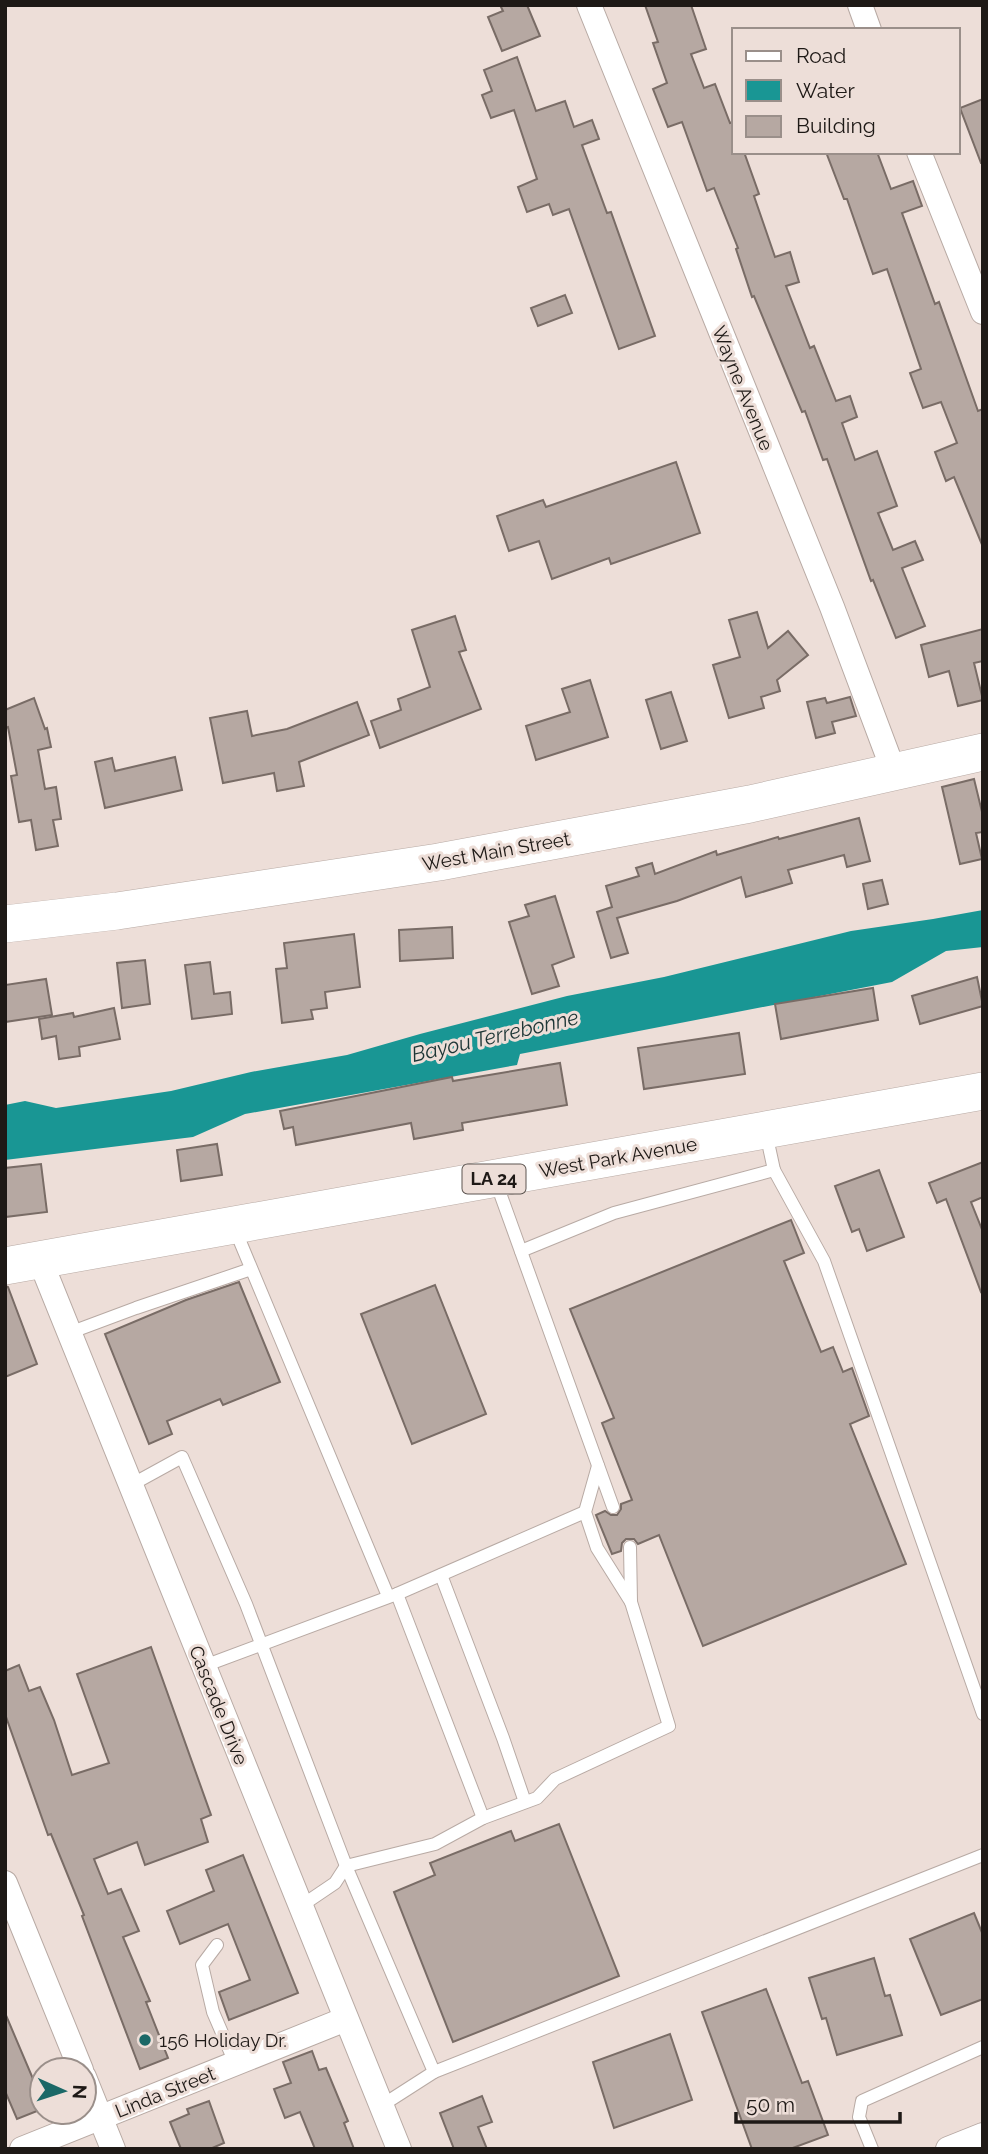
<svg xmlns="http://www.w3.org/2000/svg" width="988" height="2154" font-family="Raleway,sans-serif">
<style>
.water{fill:#199694}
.building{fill:#b6a8a2;stroke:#796c66;stroke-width:2}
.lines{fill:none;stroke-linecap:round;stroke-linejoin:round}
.lane-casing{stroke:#b8aaa4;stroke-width:14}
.street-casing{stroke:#b8aaa4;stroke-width:26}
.primary-casing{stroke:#b8aaa4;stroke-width:38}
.lane{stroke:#fff;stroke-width:12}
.street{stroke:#fff;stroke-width:24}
.primary{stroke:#fff;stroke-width:37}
.poi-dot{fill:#1b6867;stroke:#edded8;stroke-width:2.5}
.labels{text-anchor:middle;stroke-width:6;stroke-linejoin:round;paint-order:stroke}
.shield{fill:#edded8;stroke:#5c5450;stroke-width:2}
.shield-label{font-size:18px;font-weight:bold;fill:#1e1916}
.street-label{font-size:19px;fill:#1e1916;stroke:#edded8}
.poi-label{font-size:19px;fill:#1e1916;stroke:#edded8;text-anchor:start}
.water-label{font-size:21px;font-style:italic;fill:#1d3535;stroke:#edded8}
</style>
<rect width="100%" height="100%" fill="#edded8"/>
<path class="water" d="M 983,910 L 983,947 L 946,951 L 892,982 L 520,1054 L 517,1065 L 245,1114 L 193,1137 L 5,1160 L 5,1105 L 25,1101 L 56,1108 L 171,1091 L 251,1072 L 347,1055 L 420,1034 L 567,996 L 664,977 L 851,931 L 933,919 Z"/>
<g class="building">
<path d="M 500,5 L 527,5 L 540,36 L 502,51 L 488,17 L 503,11 Z"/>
<path d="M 645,5 L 691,5 L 706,49 L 691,54 L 704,88 L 715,84 L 730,123 L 734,122 L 734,152 L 744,152 L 759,194 L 754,196 L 775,257 L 790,252 L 799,282 L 786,286 L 810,348 L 814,346 L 836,401 L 850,396 L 857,417 L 842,423 L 855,460 L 877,451 L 897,506 L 878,513 L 893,550 L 915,541 L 923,560 L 902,568 L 925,626 L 896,638 L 873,580 L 871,581 L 827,459 L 823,460 L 805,411 L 802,412 L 754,296 L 752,297 L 736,249 L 738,248 L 714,188 L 707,191 L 682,122 L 668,127 L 653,89 L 667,83 L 653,43 L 658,42 Z"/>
<path d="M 517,57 L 536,111 L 565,101 L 574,127 L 592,120 L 599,139 L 582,145 L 607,213 L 611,212 L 655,336 L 619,349 L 569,209 L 553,215 L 549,204 L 527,212 L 518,187 L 537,179 L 514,110 L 491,118 L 482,95 L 492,91 L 484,70 Z"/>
<path d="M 983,99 L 983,163 L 981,163 L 960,108 Z"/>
<path d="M 826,152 L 877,152 L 891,189 L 913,181 L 922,206 L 902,213 L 935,304 L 939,302 L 978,411 L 983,409 L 983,547 L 954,477 L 946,481 L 935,452 L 957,443 L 941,402 L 923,408 L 910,373 L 921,369 L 887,269 L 873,274 L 847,199 L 844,199 Z"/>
<path d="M 565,295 L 572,313 L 538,326 L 531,308 Z"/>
<path d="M 676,462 L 700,533 L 611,564 L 609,558 L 552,579 L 539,541 L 509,551 L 497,516 L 543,500 L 546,507 Z"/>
<path d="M 757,612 L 768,648 L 788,631 L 808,655 L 777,680 L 780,691 L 761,697 L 764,708 L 729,718 L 713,665 L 740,657 L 729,620 Z"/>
<path d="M 455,616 L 466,650 L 459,652 L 481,709 L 380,748 L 371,721 L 401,710 L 398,699 L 430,687 L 412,630 Z"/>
<path d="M 983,629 L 983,661 L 974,663 L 983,700 L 958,706 L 949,671 L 929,677 L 921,645 Z"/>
<path d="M 590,680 L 608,737 L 536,760 L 526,726 L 570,712 L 562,689 Z"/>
<path d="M 671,692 L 687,741 L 661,749 L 646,700 Z"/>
<path d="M 850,697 L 856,716 L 832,722 L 835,733 L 816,738 L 807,702 L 825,698 L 827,703 Z"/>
<path d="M 34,698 L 45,729 L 47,728 L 51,747 L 38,750 L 45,789 L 56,787 L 61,819 L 53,820 L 58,846 L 36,850 L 31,820 L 19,822 L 11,776 L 17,775 L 8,727 L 5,728 L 5,710 Z"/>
<path d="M 357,702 L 369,735 L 299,762 L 304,786 L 277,791 L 274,773 L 223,783 L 210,718 L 247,711 L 252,736 L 287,729 Z"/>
<path d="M 175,757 L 182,790 L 105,808 L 95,762 L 112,758 L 115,771 Z"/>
<path d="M 974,779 L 983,816 L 983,832 L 976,833 L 982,859 L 960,864 L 942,787 Z"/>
<path d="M 859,818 L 870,861 L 847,867 L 844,855 L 788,870 L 792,883 L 746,897 L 741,877 L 677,901 L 617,918 L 628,953 L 611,958 L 597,912 L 612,907 L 606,886 L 639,876 L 636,868 L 652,863 L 655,874 L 716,851 L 717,855 L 778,837 L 779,839 Z"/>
<path d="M 882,880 L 888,904 L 868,909 L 863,884 Z"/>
<path d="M 555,896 L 574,957 L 552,965 L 559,986 L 532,994 L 509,922 L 529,916 L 525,905 Z"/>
<path d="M 452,927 L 453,958 L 400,961 L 399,930 Z"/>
<path d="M 354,934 L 360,987 L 325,992 L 327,1008 L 311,1010 L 313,1019 L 282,1023 L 276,969 L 287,968 L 284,943 Z"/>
<path d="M 145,960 L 150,1004 L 122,1008 L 117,963 Z"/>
<path d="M 210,962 L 214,994 L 230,992 L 232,1014 L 192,1019 L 185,965 Z"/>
<path d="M 977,977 L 983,1006 L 920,1024 L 912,996 Z"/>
<path d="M 46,979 L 52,1015 L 5,1022 L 5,985 Z"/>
<path d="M 873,988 L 878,1020 L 781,1039 L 775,1004 Z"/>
<path d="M 114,1008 L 120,1039 L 79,1047 L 80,1056 L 59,1059 L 56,1036 L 42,1039 L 39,1019 L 73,1013 L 74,1017 Z"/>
<path d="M 739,1033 L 745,1074 L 644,1089 L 638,1048 Z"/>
<path d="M 560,1063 L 567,1105 L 462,1123 L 463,1130 L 414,1139 L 411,1123 L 296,1145 L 293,1127 L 284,1129 L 280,1111 L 452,1077 L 453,1081 Z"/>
<path d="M 217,1144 L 222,1175 L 181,1181 L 177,1150 Z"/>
<path d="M 983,1162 L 983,1197 L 971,1202 L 983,1232 L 983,1291 L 981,1292 L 946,1199 L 937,1203 L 929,1183 Z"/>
<path d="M 41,1164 L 47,1212 L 5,1217 L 5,1168 Z"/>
<path d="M 879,1170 L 904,1237 L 867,1251 L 859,1229 L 852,1232 L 835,1186 Z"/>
<path d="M 791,1220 L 804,1253 L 784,1261 L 821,1352 L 833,1347 L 843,1372 L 852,1368 L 869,1416 L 850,1424 L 906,1564 L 703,1646 L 659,1535 L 638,1544 L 634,1539 L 626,1539 L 622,1543 L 621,1551 L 612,1554 L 596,1515 L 605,1511 L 611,1515 L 617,1515 L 621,1509 L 621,1504 L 632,1500 L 602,1423 L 614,1418 L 570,1309 Z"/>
<path d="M 239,1282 L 280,1382 L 223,1405 L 220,1399 L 167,1421 L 172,1434 L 149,1444 L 105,1334 L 186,1300 Z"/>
<path d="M 435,1285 L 486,1414 L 412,1444 L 361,1314 Z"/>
<path d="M 5,1286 L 8,1287 L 37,1364 L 5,1377 Z"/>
<path d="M 151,1647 L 211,1815 L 201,1819 L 208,1842 L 145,1865 L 137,1842 L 94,1859 L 108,1894 L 121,1889 L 139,1931 L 123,1937 L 150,2001 L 146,2002 L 168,2058 L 140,2069 L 82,1916 L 84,1915 L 51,1834 L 48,1835 L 5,1714 L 5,1671 L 19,1665 L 29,1691 L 40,1687 L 54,1720 L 72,1775 L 109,1763 L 77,1674 Z"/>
<path d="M 559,1824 L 619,1976 L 453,2042 L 394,1892 L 435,1875 L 430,1863 L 511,1831 L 515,1841 Z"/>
<path d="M 243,1855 L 298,1993 L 229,2020 L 219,1992 L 250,1980 L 228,1924 L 180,1944 L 167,1911 L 214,1891 L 206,1870 Z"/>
<path d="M 974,1913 L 983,1935 L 983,1999 L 941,2015 L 910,1939 Z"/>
<path d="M 874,1958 L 885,1996 L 890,1995 L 902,2035 L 837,2055 L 826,2018 L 822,2019 L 809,1978 Z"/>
<path d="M 766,1989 L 802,2083 L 808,2081 L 828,2135 L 790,2149 L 752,2149 L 702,2012 Z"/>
<path d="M 5,2013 L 42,2100 L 42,2109 L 17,2119 L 5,2091 Z"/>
<path d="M 670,2034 L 692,2100 L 614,2128 L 593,2062 Z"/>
<path d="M 312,2051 L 319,2070 L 326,2068 L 348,2121 L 344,2123 L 354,2149 L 315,2149 L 300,2112 L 285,2118 L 274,2089 L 291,2083 L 283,2062 Z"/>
<path d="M 482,2096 L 492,2122 L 478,2127 L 487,2149 L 454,2149 L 440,2113 Z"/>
<path d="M 209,2101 L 224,2143 L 210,2149 L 181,2149 L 170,2122 L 189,2114 L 187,2109 Z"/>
</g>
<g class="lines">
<g class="lane-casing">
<g id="lane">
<path d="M 774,1170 L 824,1261 L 983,1714"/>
<path d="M 496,1182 L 613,1507"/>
<path d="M 234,1227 L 388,1596"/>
<path d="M 521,1251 L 614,1213 L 774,1170 L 766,1133"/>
<path d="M 69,1333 L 136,1308 L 251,1269"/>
<path d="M 598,1466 L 585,1512 L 597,1548 L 631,1602"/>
<path d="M 131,1485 L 182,1457 L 246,1604 L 346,1866 L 435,1844 L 483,1818 L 537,1798 L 555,1779 L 669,1726 L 631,1602 L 630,1547"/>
<path d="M 441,1575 L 503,1738 L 525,1802"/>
<path d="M 397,1594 L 483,1818"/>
<path d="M 204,1666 L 397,1594 L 585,1512"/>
<path d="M 346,1866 L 434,2072 L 381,2106"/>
<path d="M 301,1906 L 335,1883 L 346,1866"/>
<path d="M 217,1945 L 202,1965 L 213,2012 L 235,2063"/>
<path d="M 434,2072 L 983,1855"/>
<path d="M 872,2149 L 859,2117 L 862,2101 L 983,2047"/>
</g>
</g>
<g class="street-casing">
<g id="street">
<path d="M 589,5 L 832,607 L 894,772"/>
<path d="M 860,5 L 869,30"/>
<path d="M 919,152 L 983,312"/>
<path d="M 40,1260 L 399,2149"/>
<path d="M 5,1883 L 81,2070"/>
<path d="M 84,2077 L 113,2149"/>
<path d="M 22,2149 L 346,2019"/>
<path d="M 948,2149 L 983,2135"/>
</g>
</g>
<g class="primary-casing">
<g id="primary">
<path d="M 5,924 L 117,911 L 439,862 L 750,804 L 983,752"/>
<path d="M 5,1266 L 983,1091"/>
</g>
</g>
<use href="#lane" class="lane"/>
<use href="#street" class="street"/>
<use href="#primary" class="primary"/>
</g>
<circle class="poi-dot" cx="145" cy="2040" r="7"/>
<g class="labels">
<rect class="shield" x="462.5" y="1164.5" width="63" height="29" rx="5"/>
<g class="shield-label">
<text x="494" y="1185">LA 24</text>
</g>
<g class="street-label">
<text transform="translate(743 388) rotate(68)" y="7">Wayne Avenue</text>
<text transform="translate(496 851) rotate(-10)" y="7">West Main Street</text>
<text transform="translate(618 1157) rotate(-10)" y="7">West Park Avenue</text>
<text transform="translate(219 1705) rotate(68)" y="7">Cascade Drive</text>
<text transform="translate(165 2092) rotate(-22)" y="7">Linda Street</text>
</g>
<g class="poi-label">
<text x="159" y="2047">156 Holiday Dr.</text>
</g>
<g class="water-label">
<text transform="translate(495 1036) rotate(-13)" y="7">Bayou Terrebonne</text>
</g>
</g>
<rect width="988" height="2154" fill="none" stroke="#1e1916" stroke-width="14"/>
<rect x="732" y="28" width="228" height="126" fill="#edded8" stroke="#9a8f8a" stroke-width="2"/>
<rect x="746" y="51" width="35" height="10" fill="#ffffff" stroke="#9a8f8a" stroke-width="2"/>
<text x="796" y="63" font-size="21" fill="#1e1916">Road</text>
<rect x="746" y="80" width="35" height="21" fill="#199694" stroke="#9a8f8a" stroke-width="2"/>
<text x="796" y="98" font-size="21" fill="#1e1916">Water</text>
<rect x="746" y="116" width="35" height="21" fill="#b6a8a2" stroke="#9a8f8a" stroke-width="2"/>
<text x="796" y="133" font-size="21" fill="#1e1916">Building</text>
<g transform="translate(63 2091) rotate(93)"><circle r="33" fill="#edded8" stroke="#9a8f8a" stroke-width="2"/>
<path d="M0-5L12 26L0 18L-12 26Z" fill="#1b6867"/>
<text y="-10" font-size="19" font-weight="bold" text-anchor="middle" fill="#1e1916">N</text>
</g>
<path d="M736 2112v10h164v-10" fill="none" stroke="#1e1916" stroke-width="3.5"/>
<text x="746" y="2112" font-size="21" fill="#1e1916" stroke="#edded8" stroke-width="5" paint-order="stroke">50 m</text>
</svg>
